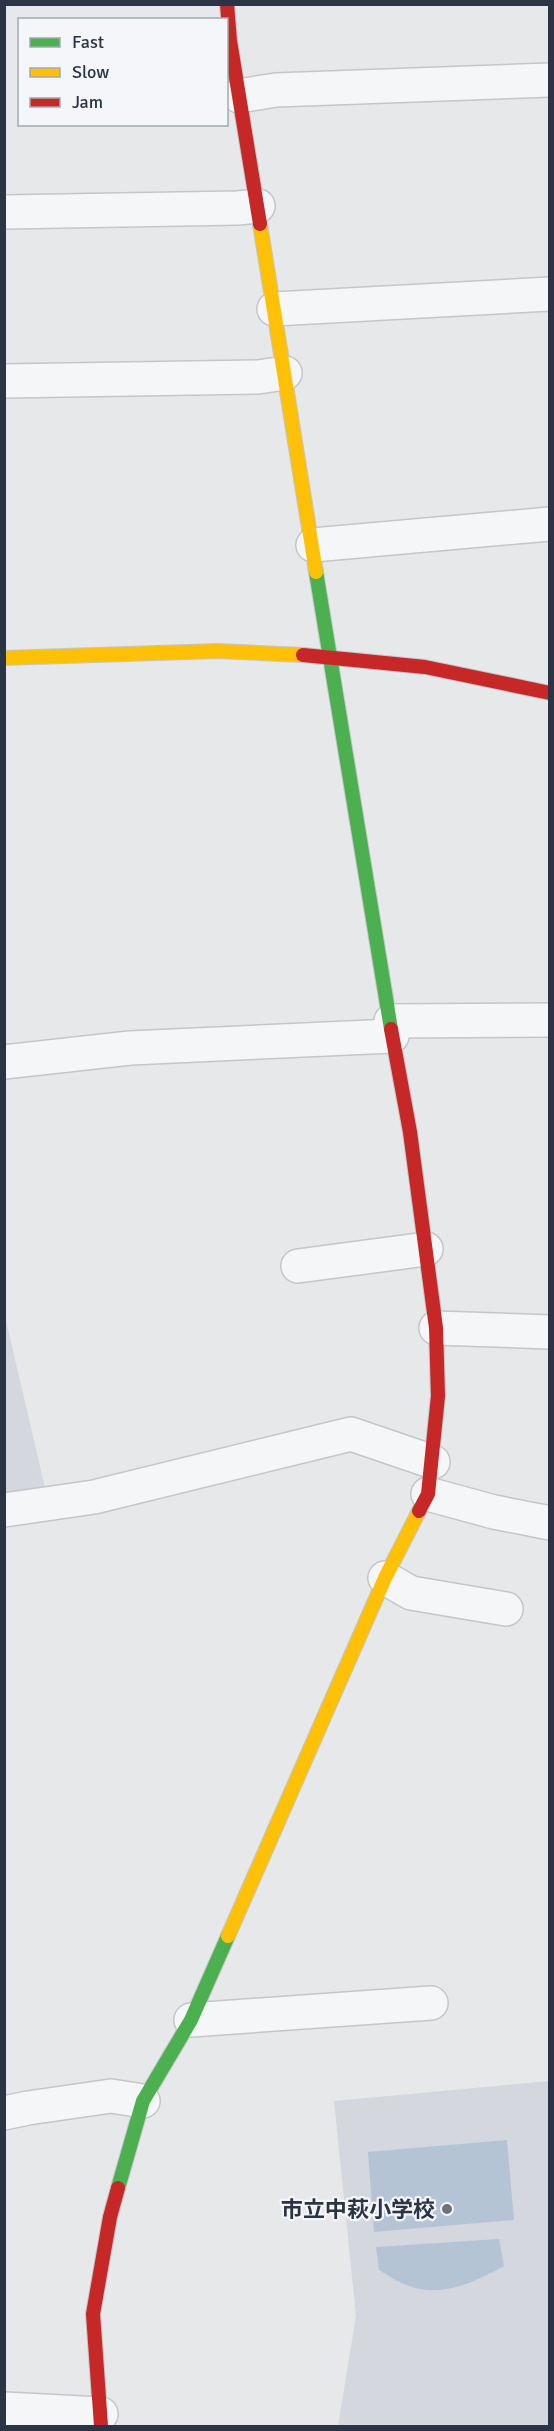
<svg xmlns="http://www.w3.org/2000/svg" width="554" height="2431" font-family="Signika,'Noto Sans JP',sans-serif">
<style>
.built{fill:#d4d7dd}
.water{fill:#b4c4d5}
.lines{fill:none;stroke-linecap:round;stroke-linejoin:round}
.street-casing{stroke:#c4c6c8;stroke-width:36}
.fast-casing{stroke:#c4c6c8;stroke-width:16}
.slow-casing{stroke:#c4c6c8;stroke-width:16}
.jam-casing{stroke:#c4c6c8;stroke-width:16}
.street{stroke:#f5f6f7;stroke-width:33}
.fast{stroke:#4caf50;stroke-width:14}
.slow{stroke:#ffc107;stroke-width:14}
.jam{stroke:#c62828;stroke-width:14}
.poi-dot{fill:#6c737f;stroke:#f4f6f9;stroke-width:2}
.labels{text-anchor:middle;stroke-width:4.5;stroke-linejoin:round;paint-order:stroke}
.poi-label{font-size:22px;font-weight:bold;fill:#2b3445;stroke:#f4f6f9;text-anchor:end}
</style>
<rect width="100%" height="100%" fill="#e6e8ea"/>
<g class="built">
<path d="M 4,1312 L 46,1492 L 4,1501 Z"/>
<path d="M 549,2081 L 549,2426 L 338,2426 L 356,2316 L 334,2101 Z"/>
</g>
<g class="water">
<path d="M 507,2140 L 514,2220 L 374,2232 L 368,2152 Z"/>
<path d="M 499,2239 L 504,2266 C 475,2282 442,2298 409,2286 C 399,2283 389,2276 379,2270 L 376,2247 Z"/>
</g>
<g class="lines">
<g class="street-casing">
<g id="street">
<path d="M 239,96 L 276,90 L 550,80"/>
<path d="M 4,212 L 238,208 L 258,206"/>
<path d="M 274,309 L 550,294"/>
<path d="M 4,381 L 258,377 L 285,373"/>
<path d="M 313,545 L 550,524"/>
<path d="M 391,1021 L 550,1020"/>
<path d="M 4,1062 L 130,1048 L 392,1036"/>
<path d="M 298,1266 L 426,1249"/>
<path d="M 436,1328 L 550,1332"/>
<path d="M 428,1494 L 494,1512 L 550,1523"/>
<path d="M 4,1510 L 94,1497 L 351,1434 L 433,1462"/>
<path d="M 385,1578 L 411,1593 L 506,1609"/>
<path d="M 191,2020 L 431,2003"/>
<path d="M 4,2113 L 28,2108 L 111,2096 L 143,2101"/>
<path d="M 4,2409 L 101,2414"/>
</g>
</g>
<g class="fast-casing">
<g id="fast">
<path d="M 316,572 L 391,1029"/>
<path d="M 118,2188 L 143,2101 L 191,2020 L 228,1936"/>
</g>
</g>
<g class="slow-casing">
<g id="slow">
<path d="M 260,224 L 316,572"/>
<path d="M 4,658 L 218,651 L 303,655"/>
<path d="M 228,1936 L 385,1578 L 419,1511"/>
</g>
</g>
<g class="jam-casing">
<g id="jam">
<path d="M 227,4 L 230,41 L 260,224"/>
<path d="M 303,655 L 425,667 L 550,693"/>
<path d="M 391,1029 L 410,1132 L 436,1328 L 438,1396 L 428,1494 L 419,1511"/>
<path d="M 101,2426 L 93,2314 L 110,2217 L 118,2188"/>
</g>
</g>
<use href="#street" class="street"/>
<use href="#fast" class="fast"/>
<use href="#slow" class="slow"/>
<use href="#jam" class="jam"/>
</g>
<circle class="poi-dot" cx="447" cy="2209" r="6"/>
<g class="labels">
<g class="poi-label">
<text x="435" y="2217">市立中萩小学校</text>
</g>
</g>
<rect width="554" height="2431" fill="none" stroke="#2b3445" stroke-width="12"/>
<rect x="18" y="18" width="210" height="108" fill="#f4f6f9" stroke="#a4a8b1" stroke-width="1.5"/>
<rect x="30" y="38" width="30" height="9" fill="#4caf50" stroke="#a4a8b1" stroke-width="1.5"/>
<text x="72" y="48" font-size="18" fill="#2b3445">Fast</text>
<rect x="30" y="68" width="30" height="9" fill="#ffc107" stroke="#a4a8b1" stroke-width="1.5"/>
<text x="72" y="78" font-size="18" fill="#2b3445">Slow</text>
<rect x="30" y="98" width="30" height="9" fill="#c62828" stroke="#a4a8b1" stroke-width="1.5"/>
<text x="72" y="108" font-size="18" fill="#2b3445">Jam</text>
</svg>
